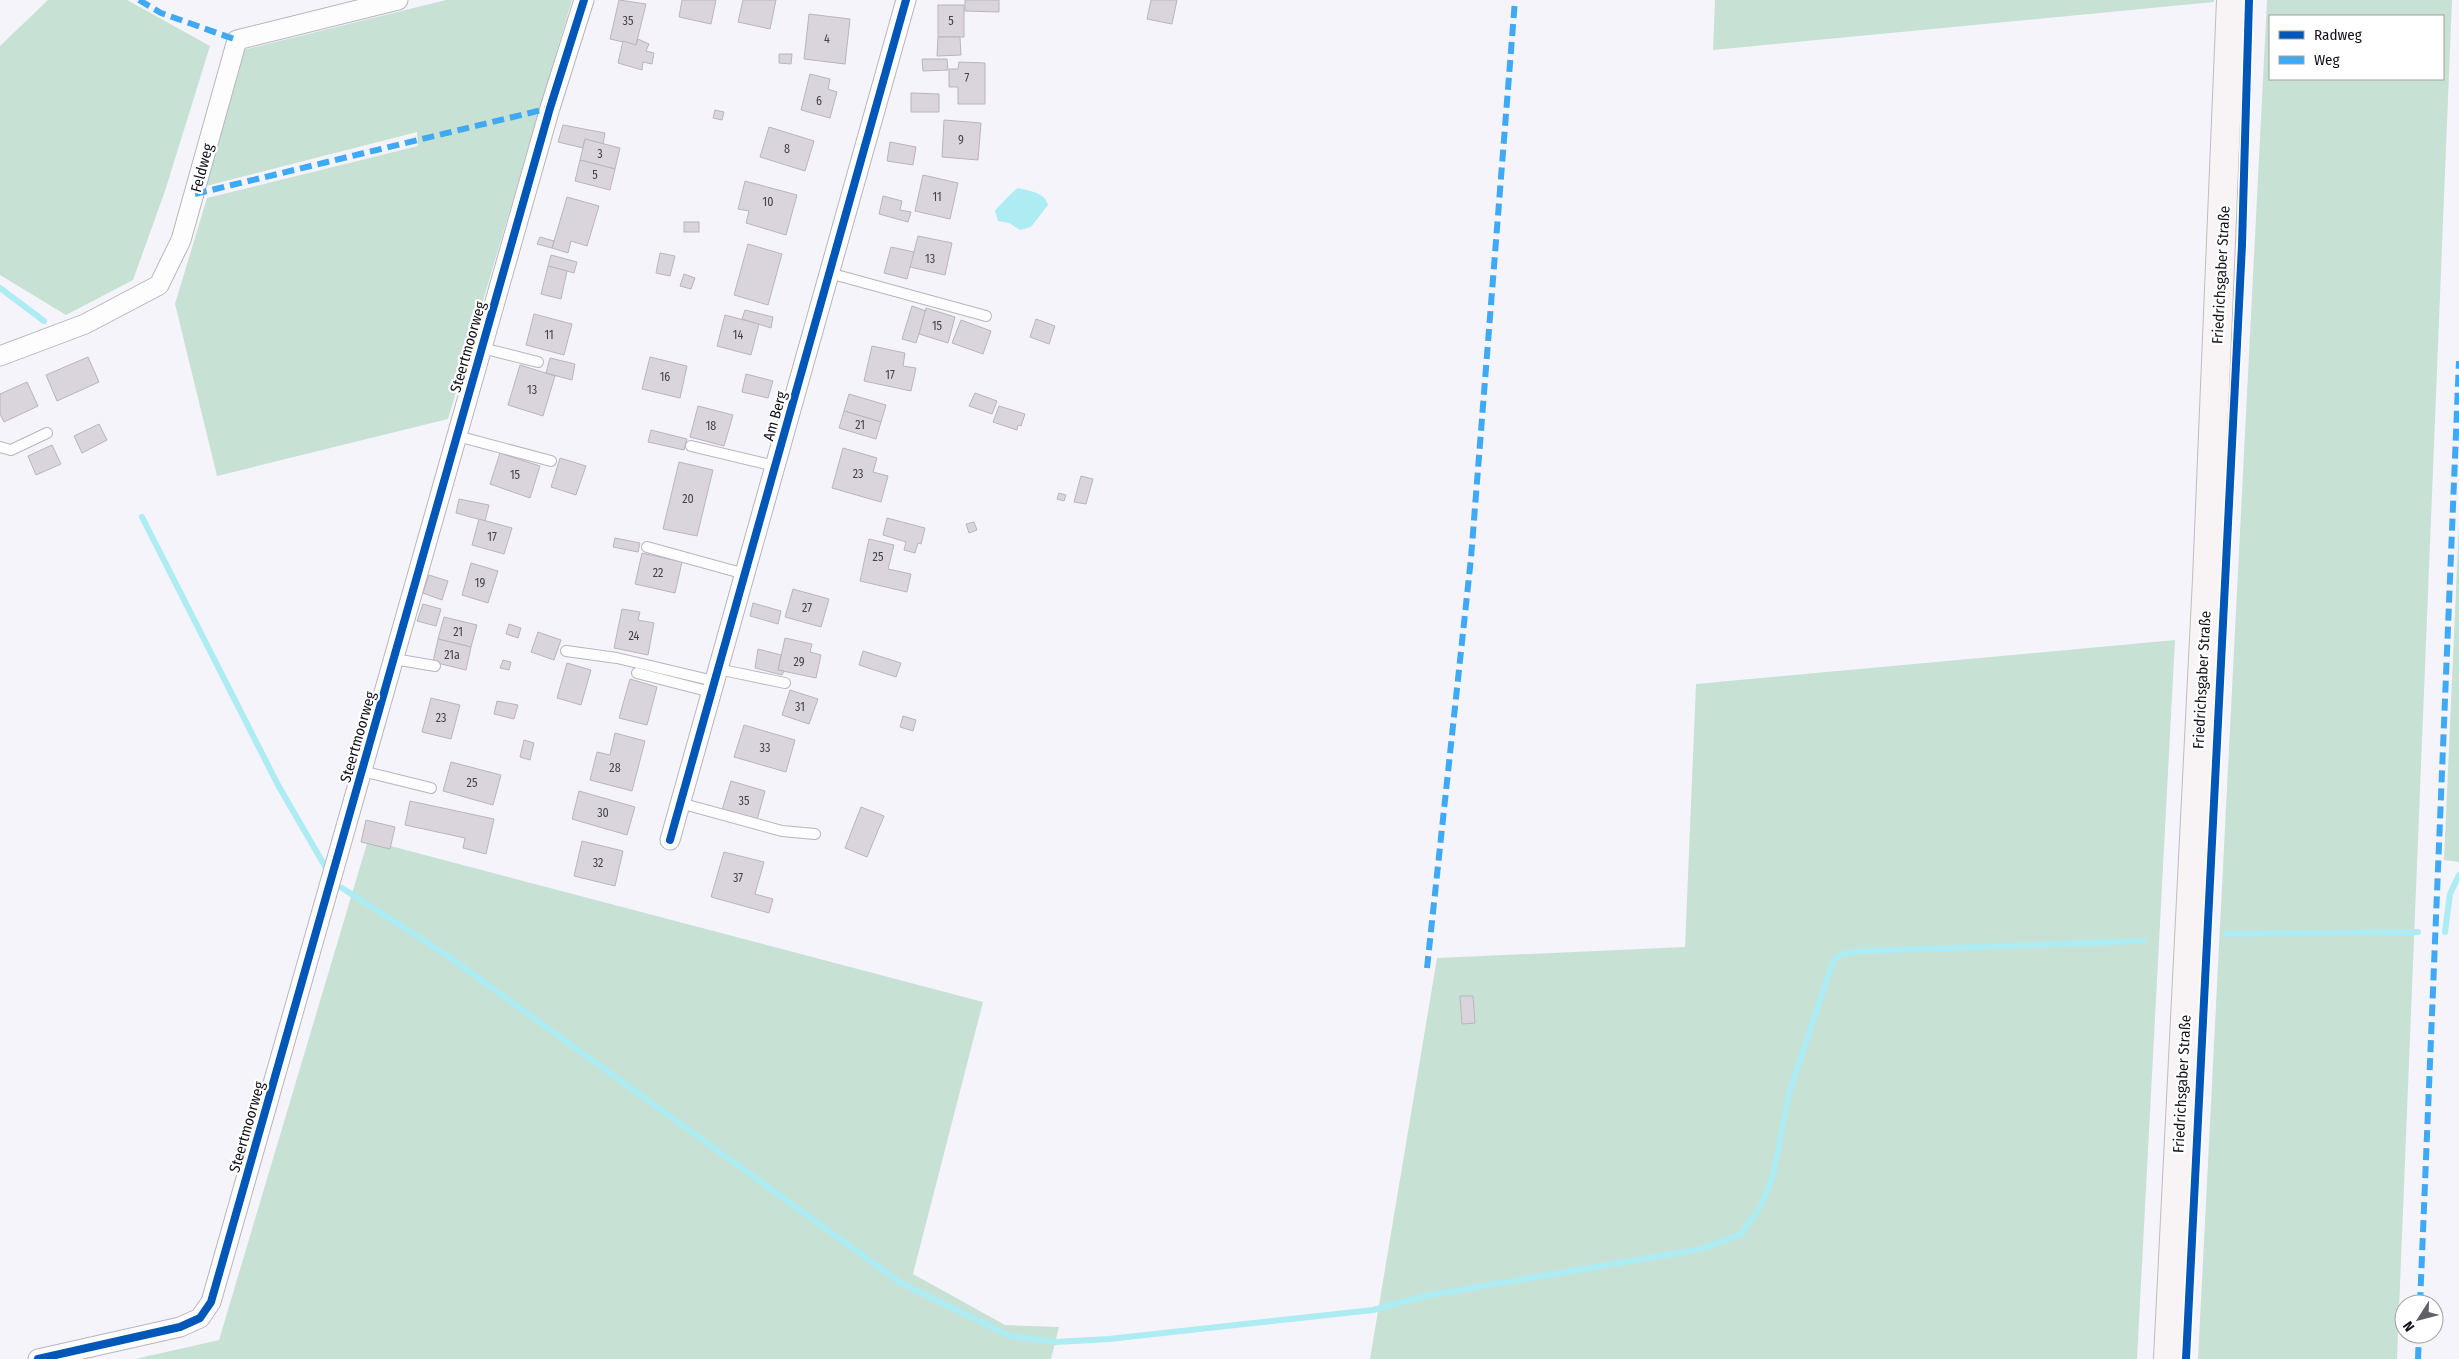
<svg xmlns="http://www.w3.org/2000/svg" width="2459" height="1359" font-family="'Fira Sans Condensed',sans-serif">
<style>
.green{fill:#c8e1d5;fill-rule:evenodd}
.water{fill:#acecf2}
.lines{fill:none;stroke-linecap:round;stroke-linejoin:round}
.stream{stroke:#acecf2;stroke-width:6}
.building{fill:#dad5dd;stroke:#bab5bd}
.lane-casing{stroke:#b7b5be;stroke-width:12}
.street-casing{stroke:#b7b5be;stroke-width:21}
.primary-casing{stroke:#c2bbbe;stroke-width:30}
.lane{stroke:#fefdfe;stroke-width:10}
.street{stroke:#fefdfe;stroke-width:19}
.primary{stroke:#f8f3f5;stroke-width:28}
.quiet{stroke:#3fa9f5;stroke-width:6;stroke-dasharray:12 6;stroke-linecap:butt}
.cycleway-casing{stroke:#fff;stroke-width:11}
.cycleway{stroke:#0057b8;stroke-width:8}
.labels{text-anchor:middle;stroke-width:4.5;stroke-linejoin:round;paint-order:stroke}
.number-label{font-size:12px;fill:#44414b}
.street-label{font-size:15px;fill:#12101a;stroke:#fff}
</style>
<rect width="100%" height="100%" fill="#f5f4fb"/>
<g class="green">
<path d="M 48,0 L 127,0 L 210,46 L 165,191 L 133,280 L 66,315 L 0,275 L 0,46 Z"/>
<path d="M 446,0 L 572,0 L 448,419 L 217,476 L 175,304 L 207,198 L 418,146 L 417,132 L 206,186 L 243,50 Z"/>
<path d="M 1715,0 L 2214,0 L 2214,2 L 1713,50 Z"/>
<path d="M 2267,0 L 2452,0 L 2397,1359 L 2198,1359 ZM 2270,16 L 2443,16 L 2443,79 L 2270,79 Z"/>
<path d="M 2459,522 L 2459,862 L 2444,860 Z"/>
<path d="M 2175,640 L 2137,1359 L 1370,1359 L 1437,958 L 1685,947 L 1696,684 Z"/>
<path d="M 368,840 L 983,1002 L 913,1274 L 1005,1325 L 1059,1327 L 1051,1359 L 135,1359 L 219,1340 Z"/>
</g>
<path class="water" d="M 1018,188 C 1029,191 1045,192 1048,205 L 1031,227 L 1020,230 L 1009,223 L 998,221 L 995,211 C 997,208 1015,189 1018,188 Z"/>
<g class="lines">
<g class="stream">
<path d="M 0,288 L 44,321"/>
<path d="M 142,517 L 278,785 L 326,868"/>
<path d="M 342,888 L 445,954 L 901,1283 L 1010,1336 L 1055,1342 L 1109,1339 L 1373,1310 L 1425,1296 L 1701,1249 L 1741,1234 L 1761,1206 L 1773,1175 L 1789,1093 L 1833,961 L 1841,954 L 1862,951 L 2143,941"/>
<path d="M 2445,932 L 2450,894 L 2459,875"/>
<path d="M 2226,934 L 2418,932"/>
</g>
</g>
<g class="building">
<path d="M 619,0 L 646,4 L 636,45 L 610,39 Z"/>
<path d="M 682,0 L 716,0 L 711,24 L 679,17 Z"/>
<path d="M 743,0 L 776,0 L 770,29 L 738,22 Z"/>
<path d="M 965,0 L 999,0 L 999,12 L 965,11 Z"/>
<path d="M 1151,0 L 1177,0 L 1172,24 L 1147,19 Z"/>
<rect x="938" y="5" width="26" height="32"/>
<path d="M 809,14 L 850,19 L 845,64 L 804,59 Z"/>
<path d="M 938,37 L 960,37 L 961,55 L 937,56 Z"/>
<path d="M 638,39 L 649,44 L 646,51 L 654,53 L 652,64 L 643,62 L 642,70 L 618,63 L 623,41 L 636,45 Z"/>
<path d="M 779,54 L 792,54 L 791,64 L 779,63 Z"/>
<path d="M 922,59 L 947,59 L 948,70 L 923,71 Z"/>
<path d="M 959,62 L 985,63 L 985,104 L 958,104 L 958,87 L 949,87 L 949,69 L 958,69 Z"/>
<path d="M 810,74 L 830,79 L 828,89 L 837,92 L 830,118 L 801,110 Z"/>
<path d="M 911,93 L 939,94 L 939,112 L 911,112 Z"/>
<path d="M 715,110 L 724,112 L 722,120 L 713,118 Z"/>
<path d="M 944,120 L 981,123 L 978,160 L 942,157 Z"/>
<path d="M 563,125 L 605,133 L 603,144 L 585,139 L 583,148 L 558,142 Z"/>
<path d="M 769,127 L 814,141 L 805,171 L 760,157 Z"/>
<path d="M 585,139 L 620,148 L 615,169 L 580,160 Z"/>
<path d="M 890,142 L 916,147 L 913,165 L 887,161 Z"/>
<path d="M 580,160 L 615,169 L 610,190 L 575,181 Z"/>
<path d="M 923,175 L 958,183 L 950,219 L 915,211 Z"/>
<path d="M 745,181 L 797,195 L 786,235 L 746,223 L 749,211 L 738,209 Z"/>
<path d="M 883,196 L 902,201 L 900,210 L 911,212 L 908,222 L 879,214 Z"/>
<path d="M 567,197 L 599,206 L 587,246 L 571,241 L 568,253 L 552,248 Z"/>
<rect x="684" y="222" width="15" height="10"/>
<path d="M 918,236 L 952,243 L 945,275 L 910,267 Z"/>
<path d="M 540,237 L 554,241 L 552,248 L 537,244 Z"/>
<path d="M 748,244 L 782,254 L 768,305 L 734,295 Z"/>
<path d="M 891,247 L 914,252 L 907,279 L 884,273 Z"/>
<path d="M 660,253 L 675,256 L 670,276 L 656,273 Z"/>
<path d="M 551,255 L 577,262 L 574,273 L 548,266 Z"/>
<path d="M 548,266 L 567,271 L 561,299 L 541,294 Z"/>
<path d="M 684,274 L 695,278 L 691,289 L 680,286 Z"/>
<path d="M 912,306 L 926,311 L 916,343 L 902,339 Z"/>
<path d="M 926,308 L 955,317 L 948,343 L 919,334 Z"/>
<path d="M 745,310 L 773,317 L 771,328 L 742,319 Z"/>
<path d="M 534,314 L 572,324 L 564,355 L 526,345 Z"/>
<path d="M 725,315 L 759,324 L 751,355 L 717,346 Z"/>
<path d="M 1036,319 L 1055,326 L 1049,344 L 1030,337 Z"/>
<path d="M 961,320 L 991,331 L 983,354 L 952,343 Z"/>
<path d="M 872,346 L 905,353 L 903,366 L 916,368 L 911,391 L 864,381 Z"/>
<path d="M 88,357 L 99,382 L 57,401 L 46,375 Z"/>
<path d="M 650,357 L 687,366 L 680,398 L 642,389 Z"/>
<path d="M 550,358 L 575,364 L 572,380 L 546,373 Z"/>
<path d="M 520,365 L 555,376 L 543,416 L 508,405 Z"/>
<path d="M 746,374 L 773,381 L 768,398 L 742,392 Z"/>
<path d="M 27,382 L 38,406 L 4,422 L 0,414 L 0,394 Z"/>
<path d="M 975,393 L 997,401 L 992,414 L 969,406 Z"/>
<path d="M 849,394 L 886,405 L 881,422 L 844,411 Z"/>
<path d="M 698,406 L 733,415 L 724,446 L 690,437 Z"/>
<path d="M 999,406 L 1025,414 L 1021,426 L 1018,425 L 1017,430 L 993,422 Z"/>
<path d="M 844,411 L 881,422 L 876,439 L 839,428 Z"/>
<path d="M 99,424 L 107,440 L 82,453 L 74,436 Z"/>
<path d="M 651,430 L 687,439 L 684,450 L 648,442 Z"/>
<path d="M 52,445 L 61,464 L 36,475 L 28,456 Z"/>
<path d="M 843,448 L 877,458 L 873,472 L 888,476 L 881,502 L 832,488 Z"/>
<path d="M 500,453 L 540,466 L 530,498 L 490,484 Z"/>
<path d="M 560,458 L 586,466 L 576,495 L 551,487 Z"/>
<path d="M 679,462 L 713,470 L 697,536 L 663,529 Z"/>
<path d="M 1081,476 L 1093,479 L 1086,504 L 1074,502 Z"/>
<path d="M 1059,493 L 1066,495 L 1064,501 L 1057,499 Z"/>
<path d="M 459,499 L 489,505 L 485,521 L 456,513 Z"/>
<path d="M 887,518 L 925,528 L 921,544 L 918,543 L 915,553 L 904,550 L 906,542 L 883,535 Z"/>
<path d="M 479,519 L 512,528 L 504,554 L 472,545 Z"/>
<path d="M 974,522 L 977,530 L 969,533 L 966,524 Z"/>
<path d="M 615,538 L 640,543 L 638,552 L 613,547 Z"/>
<path d="M 869,539 L 894,545 L 888,569 L 911,574 L 907,592 L 860,581 Z"/>
<path d="M 642,553 L 682,562 L 675,593 L 635,584 Z"/>
<path d="M 471,563 L 498,571 L 488,603 L 462,595 Z"/>
<path d="M 429,575 L 448,581 L 442,600 L 423,593 Z"/>
<path d="M 793,589 L 829,599 L 821,627 L 785,617 Z"/>
<path d="M 753,603 L 781,611 L 778,624 L 750,616 Z"/>
<path d="M 423,604 L 441,609 L 436,626 L 417,621 Z"/>
<path d="M 622,609 L 640,612 L 638,620 L 654,623 L 648,655 L 614,648 Z"/>
<path d="M 444,617 L 477,625 L 471,647 L 438,639 Z"/>
<path d="M 509,624 L 521,628 L 518,638 L 506,634 Z"/>
<path d="M 538,632 L 561,640 L 554,660 L 531,652 Z"/>
<path d="M 785,638 L 812,644 L 810,652 L 821,655 L 816,678 L 778,670 Z"/>
<path d="M 438,639 L 471,647 L 466,670 L 433,662 Z"/>
<path d="M 758,649 L 781,655 L 778,670 L 784,671 L 782,675 L 755,668 Z"/>
<path d="M 863,651 L 901,663 L 896,677 L 859,665 Z"/>
<path d="M 503,660 L 511,662 L 509,670 L 500,668 Z"/>
<path d="M 567,663 L 591,670 L 581,705 L 557,698 Z"/>
<path d="M 630,679 L 657,687 L 647,725 L 619,718 Z"/>
<path d="M 790,690 L 818,699 L 809,724 L 782,715 Z"/>
<path d="M 431,698 L 460,705 L 451,739 L 422,732 Z"/>
<path d="M 497,701 L 518,705 L 514,719 L 494,714 Z"/>
<path d="M 903,716 L 916,720 L 913,731 L 900,727 Z"/>
<path d="M 744,725 L 795,740 L 786,772 L 734,757 Z"/>
<path d="M 615,733 L 645,741 L 632,791 L 590,780 L 597,752 L 610,755 Z"/>
<path d="M 524,740 L 534,743 L 530,760 L 520,757 Z"/>
<path d="M 451,762 L 501,775 L 493,805 L 443,791 Z"/>
<path d="M 731,781 L 765,791 L 757,820 L 722,810 Z"/>
<path d="M 579,791 L 635,807 L 627,835 L 572,819 Z"/>
<path d="M 410,801 L 494,819 L 486,854 L 463,848 L 465,838 L 405,825 Z"/>
<path d="M 861,807 L 884,816 L 867,857 L 845,848 Z"/>
<path d="M 366,820 L 395,827 L 390,849 L 361,842 Z"/>
<path d="M 582,841 L 623,851 L 615,886 L 574,876 Z"/>
<path d="M 724,852 L 764,862 L 755,894 L 773,899 L 769,913 L 711,897 Z"/>
<path d="M 1460,996 L 1473,996 L 1475,1023 L 1462,1024 Z"/>
</g>
<g class="lines">
<g class="lane-casing">
<g id="lane">
<path d="M 829,273 L 986,316"/>
<path d="M 482,348 L 538,362"/>
<path d="M 457,436 L 551,461"/>
<path d="M 691,446 L 775,466"/>
<path d="M 0,447 L 11,450 L 47,433"/>
<path d="M 647,547 L 745,574"/>
<path d="M 566,651 L 617,658 L 714,681"/>
<path d="M 394,659 L 435,666"/>
<path d="M 718,669 L 785,683"/>
<path d="M 637,673 L 711,692"/>
<path d="M 362,771 L 431,788"/>
<path d="M 680,803 L 782,831 L 815,834"/>
</g>
</g>
<g class="street-casing">
<g id="street">
<path d="M 0,356 L 85,324 L 159,285 L 181,240 L 237,40 L 398,0"/>
<path d="M 670,840 L 906,0"/>
<path d="M 38,1359 L 180,1327 L 200,1318 L 211,1302 L 550,108 L 584,0"/>
</g>
</g>
<g class="primary-casing">
<path id="primary" d="M 2168,1359 L 2207,579 L 2231,0"/>
</g>
<use href="#lane" class="lane"/>
<use href="#street" class="street"/>
<use href="#primary" class="primary"/>
<g class="quiet">
<path d="M 139,0 L 161,13 L 237,40"/>
<path d="M 195,194 L 550,108"/>
<path d="M 1427,968 L 1471,558 L 1515,0"/>
<path d="M 2420,1304 L 2459,361"/>
<path d="M 2418,1359 L 2419,1334"/>
</g>
<g class="cycleway-casing">
<g id="cycleway">
<path d="M 670,840 L 906,0"/>
<path d="M 38,1359 L 180,1327 L 200,1318 L 211,1302 L 550,108 L 584,0"/>
<path d="M 2186,1359 L 2242,245 L 2249,0"/>
</g>
</g>
<use href="#cycleway" class="cycleway"/>
</g>
<g class="labels">
<g class="number-label">
<text x="628" y="25">35</text>
<text x="951" y="25">5</text>
<text x="827" y="43">4</text>
<text x="967" y="82">7</text>
<text x="819" y="105">6</text>
<text x="961" y="144">9</text>
<text x="787" y="153">8</text>
<text x="600" y="158">3</text>
<text x="595" y="179">5</text>
<text x="937" y="201">11</text>
<text x="768" y="206">10</text>
<text x="930" y="263">13</text>
<text x="937" y="330">15</text>
<text x="549" y="339">11</text>
<text x="738" y="339">14</text>
<text x="890" y="379">17</text>
<text x="665" y="381">16</text>
<text x="532" y="394">13</text>
<text x="860" y="429">21</text>
<text x="711" y="430">18</text>
<text x="858" y="478">23</text>
<text x="515" y="479">15</text>
<text x="688" y="503">20</text>
<text x="492" y="541">17</text>
<text x="878" y="561">25</text>
<text x="658" y="577">22</text>
<text x="480" y="587">19</text>
<text x="807" y="612">27</text>
<text x="458" y="636">21</text>
<text x="634" y="640">24</text>
<text x="452" y="659">21a</text>
<text x="799" y="666">29</text>
<text x="800" y="711">31</text>
<text x="441" y="722">23</text>
<text x="765" y="752">33</text>
<text x="615" y="772">28</text>
<text x="472" y="787">25</text>
<text x="744" y="805">35</text>
<text x="603" y="817">30</text>
<text x="598" y="867">32</text>
<text x="738" y="882">37</text>
</g>
<g class="street-label">
<text transform="translate(202 168) rotate(-75)" y="5">Feldweg</text>
<text transform="translate(2221 275) rotate(-87)" y="5">Friedrichsgaber Straße</text>
<text transform="translate(468 347) rotate(-74)" y="5">Steertmoorweg</text>
<text transform="translate(775 416) rotate(-74)" y="5">Am Berg</text>
<text transform="translate(2202 680) rotate(-87)" y="5">Friedrichsgaber Straße</text>
<text transform="translate(358 737) rotate(-74)" y="5">Steertmoorweg</text>
<text transform="translate(2182 1084) rotate(-87)" y="5">Friedrichsgaber Straße</text>
<text transform="translate(247 1127) rotate(-74)" y="5">Steertmoorweg</text>
</g>
</g>
<rect x="2269" y="15" width="175" height="65" fill="#ffffff" stroke="#a09fa3"/>
<rect x="2279" y="31" width="25" height="8" fill="#0057b8" stroke="#a09fa3"/>
<text x="2314" y="40" font-size="15" fill="#12101a">Radweg</text>
<rect x="2279" y="56" width="25" height="8" fill="#3fa9f5" stroke="#a09fa3"/>
<text x="2314" y="65" font-size="15" fill="#12101a">Weg</text>
<g transform="translate(2419 1319) rotate(234)"><circle r="24" fill="#ffffff" stroke="#a09fa3"/>
<path d="M0-4L9 19L0 12L-9 19Z" fill="#616069"/>
<text y="-8" font-size="14" font-weight="bold" text-anchor="middle" fill="#12101a">N</text>
</g>
</svg>
